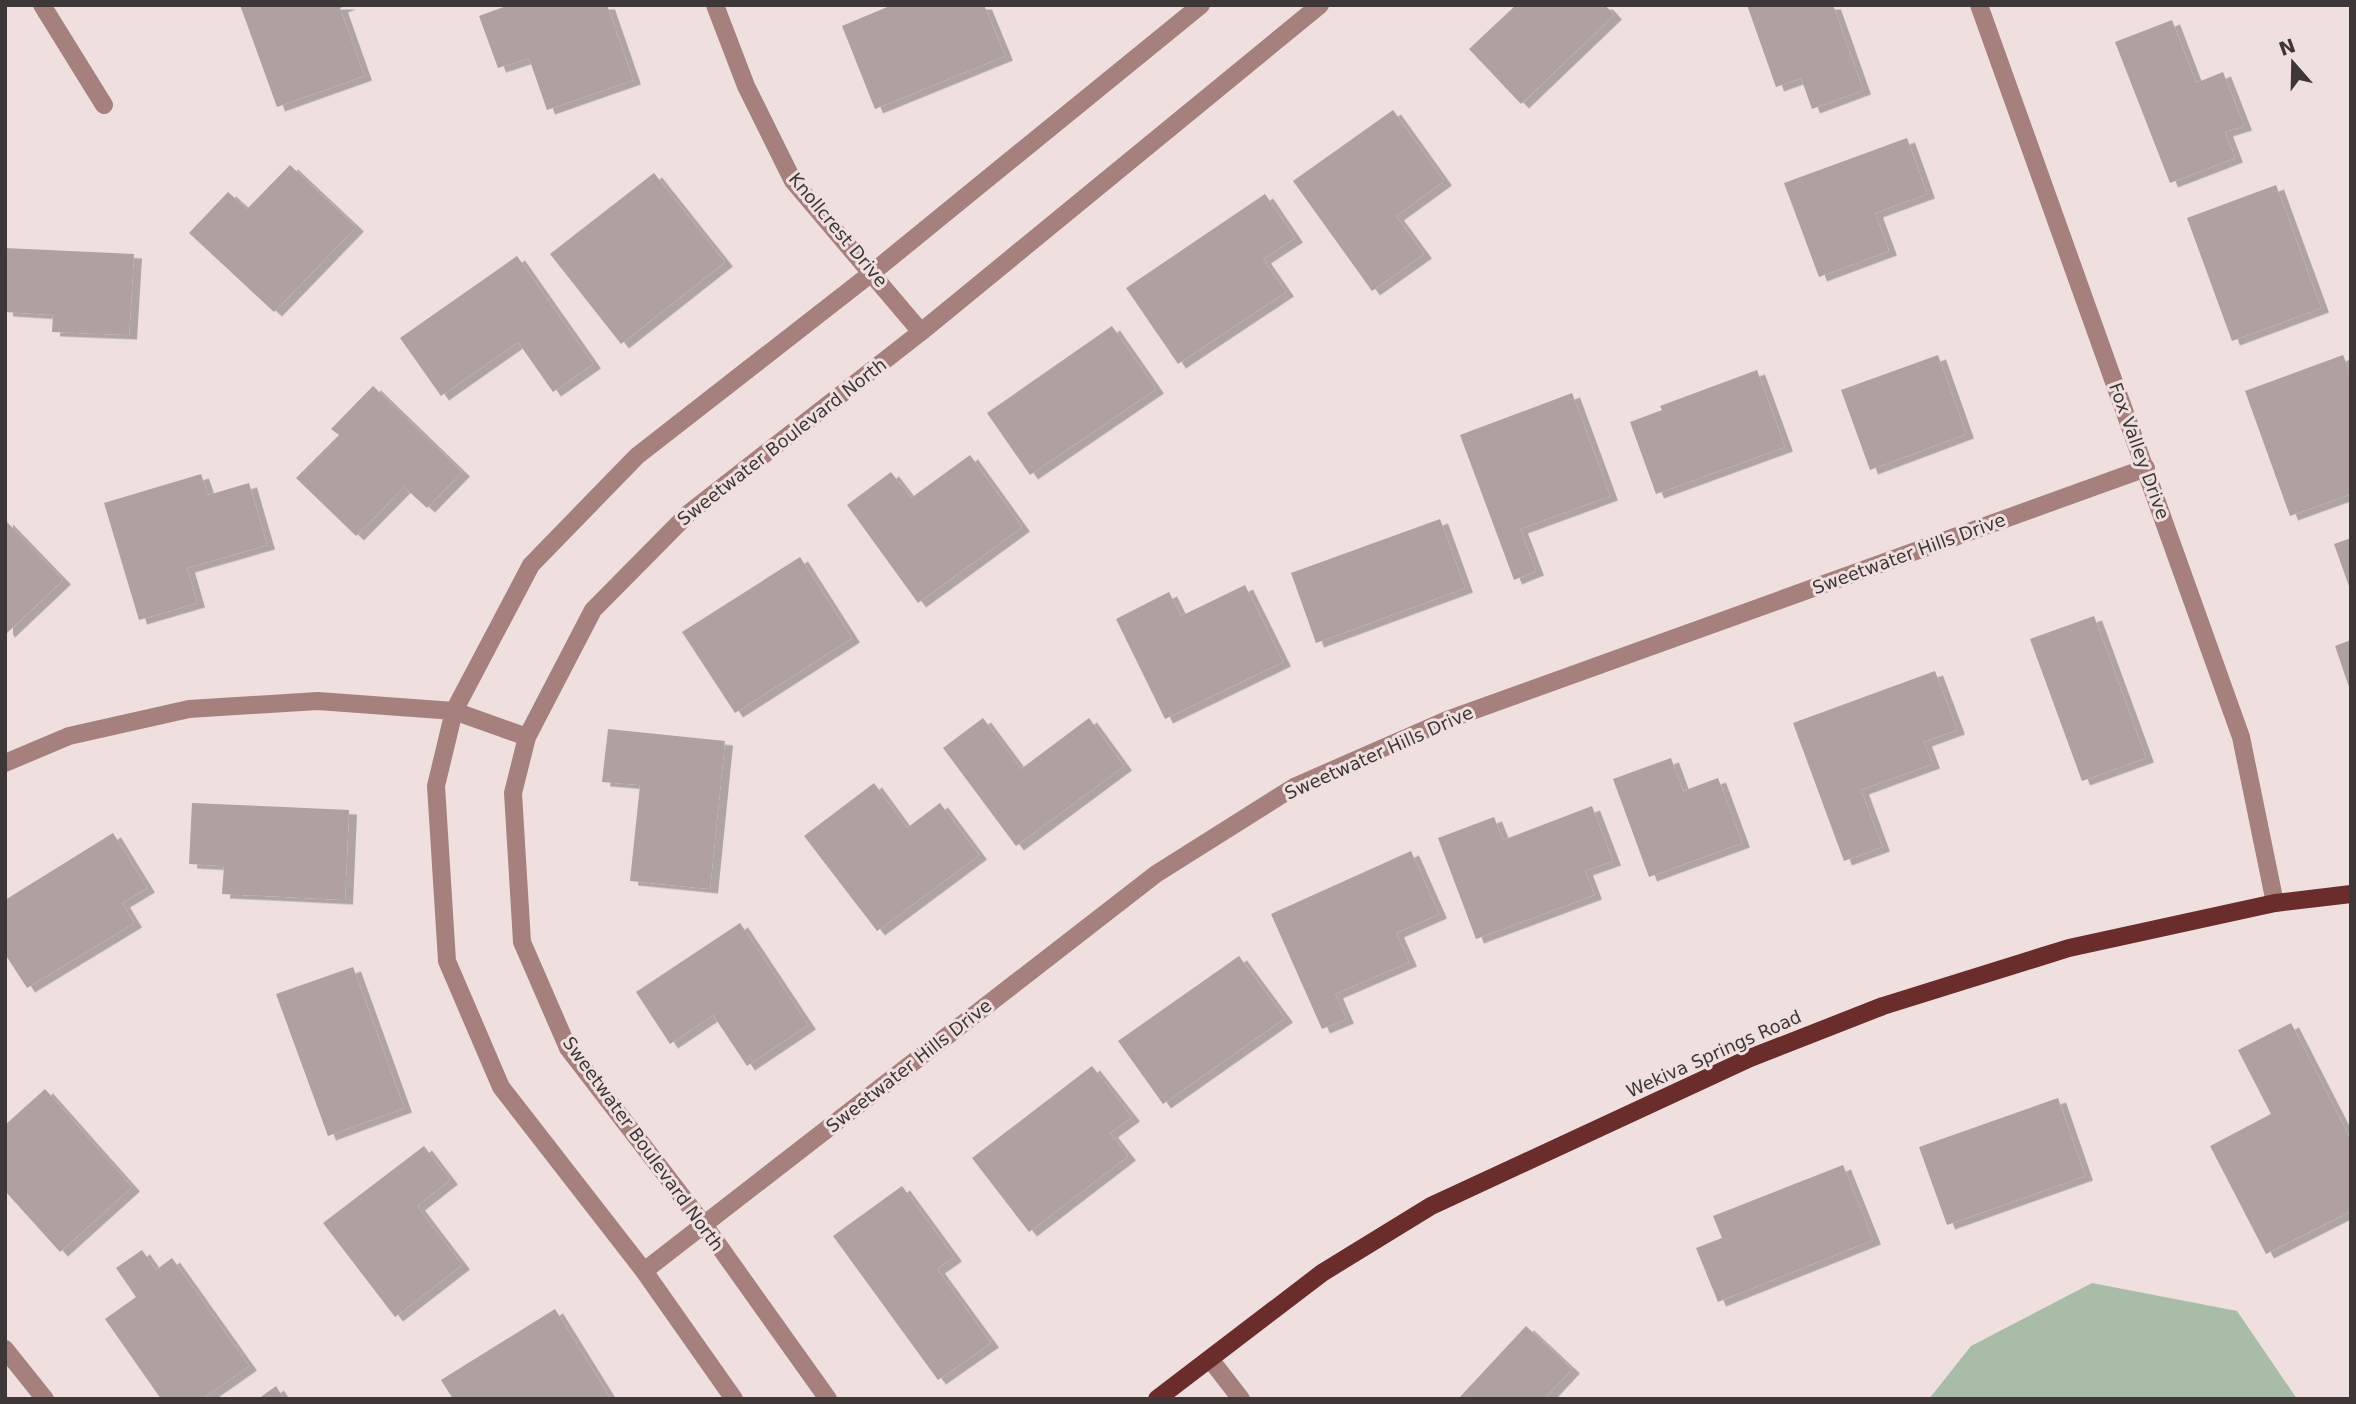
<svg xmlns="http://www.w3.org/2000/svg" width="2356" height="1404" font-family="'DejaVu Sans',sans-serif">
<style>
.green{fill:#a8bca7}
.building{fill:#afa1a0;filter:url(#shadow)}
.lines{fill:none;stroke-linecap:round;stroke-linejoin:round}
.minor{stroke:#a6807d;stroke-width:18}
.major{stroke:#6b2d2b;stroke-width:18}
.labels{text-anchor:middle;stroke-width:6;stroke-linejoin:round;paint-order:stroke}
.street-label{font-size:18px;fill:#3d3737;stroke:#efe0df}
</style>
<defs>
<filter id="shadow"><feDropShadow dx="8" dy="4.5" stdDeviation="0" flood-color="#0004"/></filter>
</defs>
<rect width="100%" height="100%" fill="#efe0df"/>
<path class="green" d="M 2092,1283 L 2237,1311 L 2297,1399 L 1929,1399 L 1971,1346 Z"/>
<g class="building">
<path d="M 240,5 L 348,5 L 340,8 L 364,76 L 277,107 Z"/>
<path d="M 509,5 L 607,5 L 633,80 L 547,110 L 529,58 L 498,68 L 479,16 Z"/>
<path d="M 892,5 L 984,5 L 1005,56 L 875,109 L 842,26 Z"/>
<path d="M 1516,5 L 1605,5 L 1614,15 L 1521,104 L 1469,49 Z"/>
<path d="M 1747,5 L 1833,5 L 1863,90 L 1812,109 L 1801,78 L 1776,87 Z"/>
<path d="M 2172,20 L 2196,83 L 2223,72 L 2244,126 L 2225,132 L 2235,158 L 2170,183 L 2115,42 Z"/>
<path d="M 1393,110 L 1444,181 L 1396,216 L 1424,254 L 1372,291 L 1293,181 Z"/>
<path d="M 1907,138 L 1927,194 L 1875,213 L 1889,251 L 1819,277 L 1784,183 Z"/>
<path d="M 290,165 L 356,227 L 274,312 L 189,233 L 228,192 L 247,209 Z"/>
<path d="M 654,173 L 725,262 L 621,344 L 550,254 Z"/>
<path d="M 2276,185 L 2321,308 L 2232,341 L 2187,218 Z"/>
<path d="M 1265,194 L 1295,238 L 1263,259 L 1286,292 L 1178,364 L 1126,288 Z"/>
<path d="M 5,248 L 134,254 L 129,335 L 52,332 L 53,315 L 5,312 Z"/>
<path d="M 517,256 L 593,364 L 553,392 L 518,342 L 441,396 L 400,338 Z"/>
<path d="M 1112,326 L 1156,389 L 1030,475 L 987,413 Z"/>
<path d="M 1938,355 L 1966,434 L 1870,470 L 1841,390 Z"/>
<path d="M 2343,355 L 2351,375 L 2351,494 L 2290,516 L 2245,391 Z"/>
<path d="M 1757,370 L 1785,447 L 1656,494 L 1630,422 L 1662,410 L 1660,406 Z"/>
<path d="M 373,386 L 462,472 L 427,508 L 404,487 L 356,536 L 296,478 L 339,435 L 331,429 Z"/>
<path d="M 1572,393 L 1610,496 L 1520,529 L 1536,571 L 1514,580 L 1460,435 Z"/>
<path d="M 970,455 L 1022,527 L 918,603 L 847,505 L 891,472 L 911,498 Z"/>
<path d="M 201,474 L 208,495 L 249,483 L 267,545 L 187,568 L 197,603 L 139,620 L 104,503 Z"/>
<path d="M 1440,519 L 1465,588 L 1316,643 L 1291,573 Z"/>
<path d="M 5,520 L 63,580 L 7,633 L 5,630 Z"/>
<path d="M 2351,538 L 2351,589 L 2350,589 L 2334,544 Z"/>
<path d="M 800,557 L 852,638 L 735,713 L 682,632 Z"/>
<path d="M 1245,585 L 1283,662 L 1165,719 L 1116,619 L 1169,592 L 1181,616 Z"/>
<path d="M 2094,616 L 2146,758 L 2082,781 L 2030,639 Z"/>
<path d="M 2351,640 L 2351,690 L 2350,690 L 2335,646 Z"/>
<path d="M 1935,671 L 1957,730 L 1924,742 L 1932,764 L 1861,790 L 1882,847 L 1844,861 L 1793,723 Z"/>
<path d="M 983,718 L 1021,769 L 1089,718 L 1124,766 L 1016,846 L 943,748 Z"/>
<path d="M 608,729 L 725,741 L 710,889 L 630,881 L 640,785 L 602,782 Z"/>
<path d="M 1671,758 L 1683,791 L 1718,778 L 1742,843 L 1649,877 L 1613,779 Z"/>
<path d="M 874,783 L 907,828 L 940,803 L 979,855 L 877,931 L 804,836 Z"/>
<path d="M 192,803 L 349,810 L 345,900 L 222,894 L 224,866 L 189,864 Z"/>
<path d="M 1592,806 L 1613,861 L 1585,871 L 1594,895 L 1476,939 L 1438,838 L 1494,817 L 1503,840 Z"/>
<path d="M 113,833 L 147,888 L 122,903 L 134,923 L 27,988 L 5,954 L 5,900 Z"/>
<path d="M 1411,851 L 1439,914 L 1396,933 L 1409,962 L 1335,994 L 1346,1019 L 1322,1029 L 1271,914 Z"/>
<path d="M 740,923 L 808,1025 L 747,1066 L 713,1015 L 670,1044 L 636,992 Z"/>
<path d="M 1239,956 L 1285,1018 L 1163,1104 L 1118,1041 Z"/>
<path d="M 353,967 L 404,1108 L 328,1136 L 276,994 Z"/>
<path d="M 2291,1023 L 2351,1140 L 2351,1211 L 2266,1254 L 2210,1146 L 2271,1114 L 2238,1050 Z"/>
<path d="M 1092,1066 L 1132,1117 L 1110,1133 L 1128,1156 L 1029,1232 L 972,1158 Z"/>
<path d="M 45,1089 L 132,1187 L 60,1252 L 5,1191 L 5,1125 Z"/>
<path d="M 2058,1098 L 2085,1176 L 1947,1225 L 1919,1147 Z"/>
<path d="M 424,1146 L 450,1180 L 417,1206 L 462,1265 L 395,1317 L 323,1223 Z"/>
<path d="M 1843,1165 L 1873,1240 L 1718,1302 L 1696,1248 L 1722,1238 L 1713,1216 Z"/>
<path d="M 902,1186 L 954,1257 L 937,1269 L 991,1343 L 938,1380 L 833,1236 Z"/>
<path d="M 142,1250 L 156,1270 L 172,1258 L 249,1366 L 202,1399 L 161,1399 L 105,1319 L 136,1297 L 116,1268 Z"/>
<path d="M 555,1309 L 611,1399 L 453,1399 L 441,1380 Z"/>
<path d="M 1526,1326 L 1572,1369 L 1544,1399 L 1458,1399 Z"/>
<path d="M 276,1386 L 284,1399 L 258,1399 Z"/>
</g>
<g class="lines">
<g class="minor">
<path d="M 42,5 L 104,105"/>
<path d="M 715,5 L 746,86 L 793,181 L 921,332"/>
<path d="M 1979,5 L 2241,737 L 2275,903"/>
<path d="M 5,763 L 69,736 L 189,709 L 318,701 L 454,711 L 527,737"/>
<path d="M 644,1271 L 1156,874 L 1294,787 L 1447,720 L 2146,468"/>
<path d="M 5,1349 L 45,1399"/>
<path d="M 1210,1359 L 1241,1399"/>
<path d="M 734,1399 L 644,1271 L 501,1087 L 447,961 L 436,786 L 454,711 L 531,565 L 637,456 L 873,272 L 1201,5"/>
<path d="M 828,1399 L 704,1225 L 568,1048 L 522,942 L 513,793 L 527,737 L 593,610 L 689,513 L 921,332 L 1320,5"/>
</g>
<path class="major" d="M 1157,1399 L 1322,1273 L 1431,1206 L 1750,1058 L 1883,1006 L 2069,948 L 2275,903 L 2351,894"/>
</g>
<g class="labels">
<g class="street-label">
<text transform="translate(838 230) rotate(50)" y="6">Knollcrest Drive</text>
<text transform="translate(782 442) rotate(-38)" y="6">Sweetwater Boulevard North</text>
<text transform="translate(2139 451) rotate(70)" y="6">Fox Valley Drive</text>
<text transform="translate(1909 554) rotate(-20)" y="6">Sweetwater Hills Drive</text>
<text transform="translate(1379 753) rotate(-24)" y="6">Sweetwater Hills Drive</text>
<text transform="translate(1714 1054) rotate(-24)" y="6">Wekiva Springs Road</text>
<text transform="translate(909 1066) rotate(-38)" y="6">Sweetwater Hills Drive</text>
<text transform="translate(643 1144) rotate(54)" y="6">Sweetwater Boulevard North</text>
</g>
</g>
<rect width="2356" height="1404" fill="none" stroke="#3d3737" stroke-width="14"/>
<g transform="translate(2293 63) rotate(340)" stroke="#efe0df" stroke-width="5" paint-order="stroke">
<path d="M0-5L12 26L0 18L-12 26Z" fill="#3d3737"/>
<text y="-10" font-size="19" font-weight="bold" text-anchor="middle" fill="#3d3737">N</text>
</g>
</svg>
